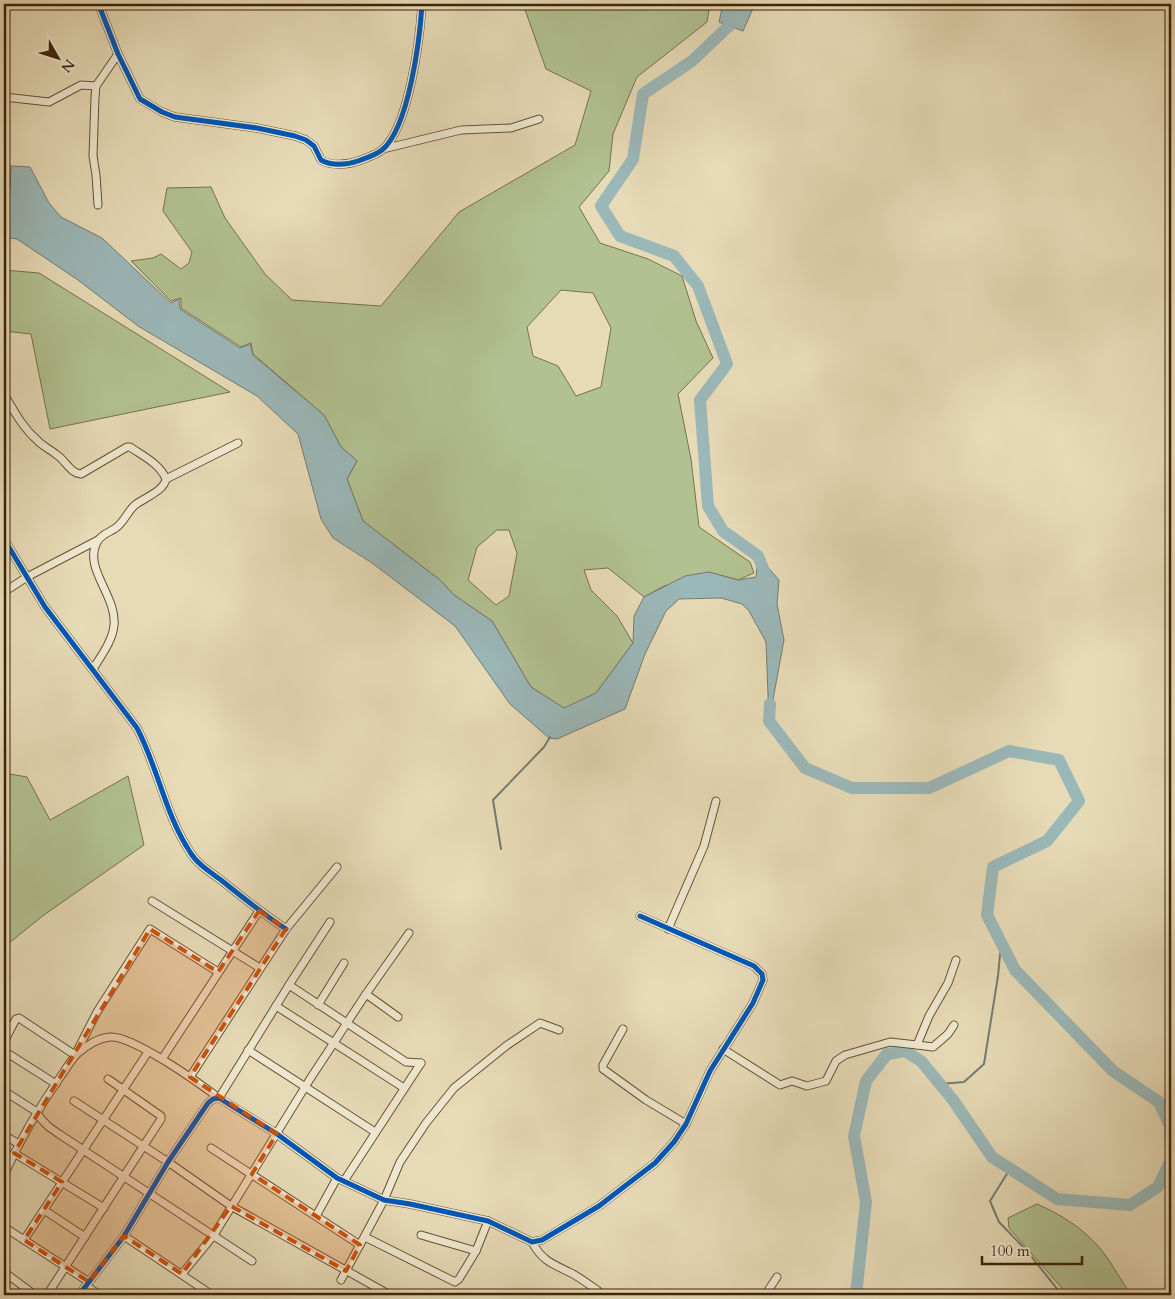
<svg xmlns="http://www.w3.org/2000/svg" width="1175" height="1299" font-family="Cardo,serif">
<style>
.green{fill:#b2c191;stroke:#77724d;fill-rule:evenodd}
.water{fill:#9bb8b9;stroke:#757c73}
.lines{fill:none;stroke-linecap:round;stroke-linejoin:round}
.stream{stroke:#757c73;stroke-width:2}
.river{stroke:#9bb8b9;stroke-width:12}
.minor-casing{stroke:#675134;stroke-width:9}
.minor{stroke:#efe8d0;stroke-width:7}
.cycleway-casing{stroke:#efe8d0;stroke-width:8}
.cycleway{stroke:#0057b8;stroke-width:5}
.marked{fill:#ce510c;fill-opacity:0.2;stroke:#ce510c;stroke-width:4;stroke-dasharray:10 6;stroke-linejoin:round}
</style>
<rect width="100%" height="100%" fill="#e7dbb7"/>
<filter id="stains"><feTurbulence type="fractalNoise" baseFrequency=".004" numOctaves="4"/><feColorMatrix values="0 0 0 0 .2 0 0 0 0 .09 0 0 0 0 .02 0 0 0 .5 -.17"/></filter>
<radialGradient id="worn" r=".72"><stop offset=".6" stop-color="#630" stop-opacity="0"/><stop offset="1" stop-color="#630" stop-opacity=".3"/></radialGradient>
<g class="green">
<path d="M 523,4 L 710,4 L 707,22 L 637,77 L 613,134 L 609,171 L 579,207 L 600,243 L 648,259 L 682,276 L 696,321 L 713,358 L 678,394 L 691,459 L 699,527 L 750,562 L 754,573 L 738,580 L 709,572 L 664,586 L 644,597 L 608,568 L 584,570 L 591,590 L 617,616 L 633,643 L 596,693 L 565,709 L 531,687 L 492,621 L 454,595 L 440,580 L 363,521 L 347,479 L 357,461 L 341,447 L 324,415 L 253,354 L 251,343 L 241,347 L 181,308 L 181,298 L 171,301 L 131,261 L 153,258 L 161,254 L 181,269 L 189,263 L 192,252 L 163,211 L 167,188 L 211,187 L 225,218 L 265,274 L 292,300 L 381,306 L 459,212 L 575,145 L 591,91 L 546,69 ZM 561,290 L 593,293 L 611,328 L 601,387 L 576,396 L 558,366 L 533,356 L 527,327 ZM 497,530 L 509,530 L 517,553 L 509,596 L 496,605 L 468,580 L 477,547 Z"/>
<path d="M 4,270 L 39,273 L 230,392 L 50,429 L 31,334 L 4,331 Z"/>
<path d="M 4,773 L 27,777 L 50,820 L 128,776 L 144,845 L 44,915 L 4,947 Z"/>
<path d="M 1037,1204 C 1062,1215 1086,1230 1103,1252 C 1114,1266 1121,1282 1132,1295 L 1068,1295 L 1009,1228 L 1008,1218 Z"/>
</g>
<g class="water">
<path d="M 723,4 L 755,4 L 743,31 L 719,22 Z"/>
<path d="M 11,166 L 30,167 L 49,203 L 61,217 L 102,238 L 171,303 L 179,299 L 180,309 L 240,348 L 250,344 L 253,355 L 324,415 L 341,447 L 357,461 L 347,479 L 363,521 L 440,580 L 454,595 L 492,621 L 531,687 L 564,708 L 596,693 L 633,643 L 634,616 L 644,597 L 685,576 L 709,572 L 738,580 L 756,577 L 758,556 L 779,580 L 777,604 L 784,640 L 769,721 L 766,642 L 749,611 L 742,604 L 721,598 L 679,599 L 666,611 L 645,654 L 625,709 L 557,739 L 549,738 L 510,704 L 455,626 L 372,563 L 333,538 L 321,519 L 298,434 L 257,396 L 138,326 L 78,280 L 17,239 L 4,237 L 4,195 L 10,188 Z"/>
</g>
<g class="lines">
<g class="stream">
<path d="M 501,849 L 493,800 L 544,747 L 550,737"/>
<path d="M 940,1084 L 964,1082 L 984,1064 L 998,976 L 1001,944"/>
<path d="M 1010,1169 L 990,1201 L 999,1222 L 1027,1251 L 1062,1295"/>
</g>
<g class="river">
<path d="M 736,4 L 733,22 L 692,61 L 643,94 L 633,159 L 601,206 L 620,236 L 674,256 L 698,286 L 727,364 L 700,400 L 708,506 L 723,531 L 758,556 L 764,571"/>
<path d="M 770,704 L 769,721 L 805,768 L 852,788 L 929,788 L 1009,751 L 1059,760 L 1079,801 L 1047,841 L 993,867 L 987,915 L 1015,970 L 1113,1071 L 1159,1102 L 1170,1126 L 1171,1150"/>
<path d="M 856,1295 L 866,1202 L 854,1136 L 866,1081 L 887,1054 L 905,1051 L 921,1061 L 953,1100 L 992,1157 L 1057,1199 L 1130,1205 L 1158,1187 L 1171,1160"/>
</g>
<g class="minor-casing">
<g id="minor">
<path d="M 100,4 L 100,8 L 118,54 L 140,99 L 162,112 L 175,117 L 257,128 L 295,136 L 306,140 L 314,146 L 321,160 C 331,166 347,165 358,161 C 366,158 376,155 382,150 C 409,128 420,38 422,4"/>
<path d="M 4,97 L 49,102 L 81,85 L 96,86"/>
<path d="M 383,149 L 461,130 L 511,128 L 539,119"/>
<path d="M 98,205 L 96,175 L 93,156 L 95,97 L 96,86 L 118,54"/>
<path d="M 4,394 C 14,411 22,427 38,441 C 44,447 51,450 57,455 C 66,461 70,473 81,474 L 127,447 L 130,447 C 143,456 160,464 166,479"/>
<path d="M 4,539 L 45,607 L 137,728 C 158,768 165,814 190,852 C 197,864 210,872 221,880 C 242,897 263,914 286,929"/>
<path d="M 4,592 L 27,577 L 98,540"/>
<path d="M 93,669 C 101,656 113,640 114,625 C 117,596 83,568 97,542 C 102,533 112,532 118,526 C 125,520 128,511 135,505 C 144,498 164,491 166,479 L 238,443"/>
<path d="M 152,901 L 260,968"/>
<path d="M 668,929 L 704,846 L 716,801"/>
<path d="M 289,985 L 406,1062 L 421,1063"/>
<path d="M 366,994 L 398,1017"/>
<path d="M 318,1005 L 344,963"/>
<path d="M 276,1006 L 404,1088"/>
<path d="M 623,1029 L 603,1065 L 603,1069 L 646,1100 L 686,1124"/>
<path d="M 4,1042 L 16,1019 L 19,1018 L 75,1055 L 97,1012 L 150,929 L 218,972"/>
<path d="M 917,1045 L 933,1047 L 948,1034 L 954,1025"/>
<path d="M 723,1049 L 780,1085 L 792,1081 L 807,1086 L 826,1081 L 836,1061 L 845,1055 L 890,1042 L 917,1045 L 929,1016 L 948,983 L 956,960"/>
<path d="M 248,1050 L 375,1132"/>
<path d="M 4,1051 L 56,1084"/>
<path d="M 162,1059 L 259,911"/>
<path d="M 190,1077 L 286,929 L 337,867"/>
<path d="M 4,1091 L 37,1112 L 41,1119 L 49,1127 L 59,1134 L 252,1261"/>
<path d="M 74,1101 L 168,1162 L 231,1206 L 390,1295"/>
<path d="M 4,1135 L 19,1144"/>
<path d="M 211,1148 L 360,1245"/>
<path d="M 14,1153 L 104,1208"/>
<path d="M 4,1175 C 20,1140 39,1107 61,1076 C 66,1069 71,1060 77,1054 C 86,1046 97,1038 110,1037 C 132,1035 199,1083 219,1098 L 289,985 L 330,922"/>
<path d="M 344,1181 L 421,1063"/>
<path d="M 44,1210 L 85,1237"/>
<path d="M 316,1216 L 337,1178"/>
<path d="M 4,1227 L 89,1282"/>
<path d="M 421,1235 L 476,1251"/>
<path d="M 124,1236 L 212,1295"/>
<path d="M 365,1237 L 455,1282 L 459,1279 L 476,1251 L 488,1221"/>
<path d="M 24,1240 L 148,1052"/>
<path d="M 532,1242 C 542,1261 553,1264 571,1273 C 583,1279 593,1288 604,1295"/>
<path d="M 4,1272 L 35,1295"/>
<path d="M 182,1274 L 214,1235 L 310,1079 L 366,994 L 409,933"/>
<path d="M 341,1280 L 384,1200 L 400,1162 L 426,1123 L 454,1088 L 506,1046 L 540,1023 L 559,1030"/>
<path d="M 86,1286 L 100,1295"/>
<path d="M 47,1295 L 161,1119 L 161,1116 L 108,1079"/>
<path d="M 79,1295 L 124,1236 L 168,1162 L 208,1103 L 213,1099 L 219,1098 L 277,1134 L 337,1178 L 384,1200 L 410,1204 L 488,1221 L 532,1242 L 542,1240 L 599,1206 L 655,1163 L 674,1142 L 686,1124 L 710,1071 L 753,1003 L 763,980 L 762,974 L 754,966 L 640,916"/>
<path d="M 765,1295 L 777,1277"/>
</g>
</g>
<use href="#minor" class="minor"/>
<g class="cycleway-casing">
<g id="cycleway">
<path d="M 100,4 L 100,8 L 118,54 L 140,99 L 162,112 L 175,117 L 257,128 L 295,136 L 306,140 L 314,146 L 321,160 C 331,166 347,165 358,161 C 366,158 376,155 382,150 C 409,128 420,38 422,4"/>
<path d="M 4,539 L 45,607 L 137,728 C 158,768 165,814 190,852 C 197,864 210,872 221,880 C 242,897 263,914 286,929"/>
<path d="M 79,1295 L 124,1236 L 168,1162 L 208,1103 L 213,1099 L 219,1098 L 277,1134 L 337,1178 L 384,1200 L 410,1204 L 488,1221 L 532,1242 L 542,1240 L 599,1206 L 655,1163 L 674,1142 L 686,1124 L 710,1071 L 753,1003 L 763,980 L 762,974 L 754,966 L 640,916"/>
</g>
</g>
<use href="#cycleway" class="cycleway"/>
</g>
<path class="marked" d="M 259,911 L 286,929 L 190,1077 L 277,1134 L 252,1174 L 360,1245 L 346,1271 L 231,1206 L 182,1274 L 124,1236 L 89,1282 L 24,1240 L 62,1182 L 14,1153 L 150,929 L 218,972 Z"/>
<rect width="1175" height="1299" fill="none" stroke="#e7dbb7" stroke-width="20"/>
<rect x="5" y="5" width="1165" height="1289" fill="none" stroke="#3c2309" stroke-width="2.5"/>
<rect x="10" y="10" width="1155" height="1279" fill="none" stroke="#3c2309"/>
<g transform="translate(58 58) rotate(129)" stroke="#efe8d0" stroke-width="4" paint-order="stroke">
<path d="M0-4L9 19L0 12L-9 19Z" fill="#3c2309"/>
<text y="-8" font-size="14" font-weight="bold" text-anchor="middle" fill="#3c2309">N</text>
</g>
<path d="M982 1256v8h100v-8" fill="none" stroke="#3c2309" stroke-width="2.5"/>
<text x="990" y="1256" font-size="15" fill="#3c2309" stroke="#efe8d0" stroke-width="4" paint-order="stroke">100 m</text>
<rect width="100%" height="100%" filter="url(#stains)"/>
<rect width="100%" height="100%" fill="url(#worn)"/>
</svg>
